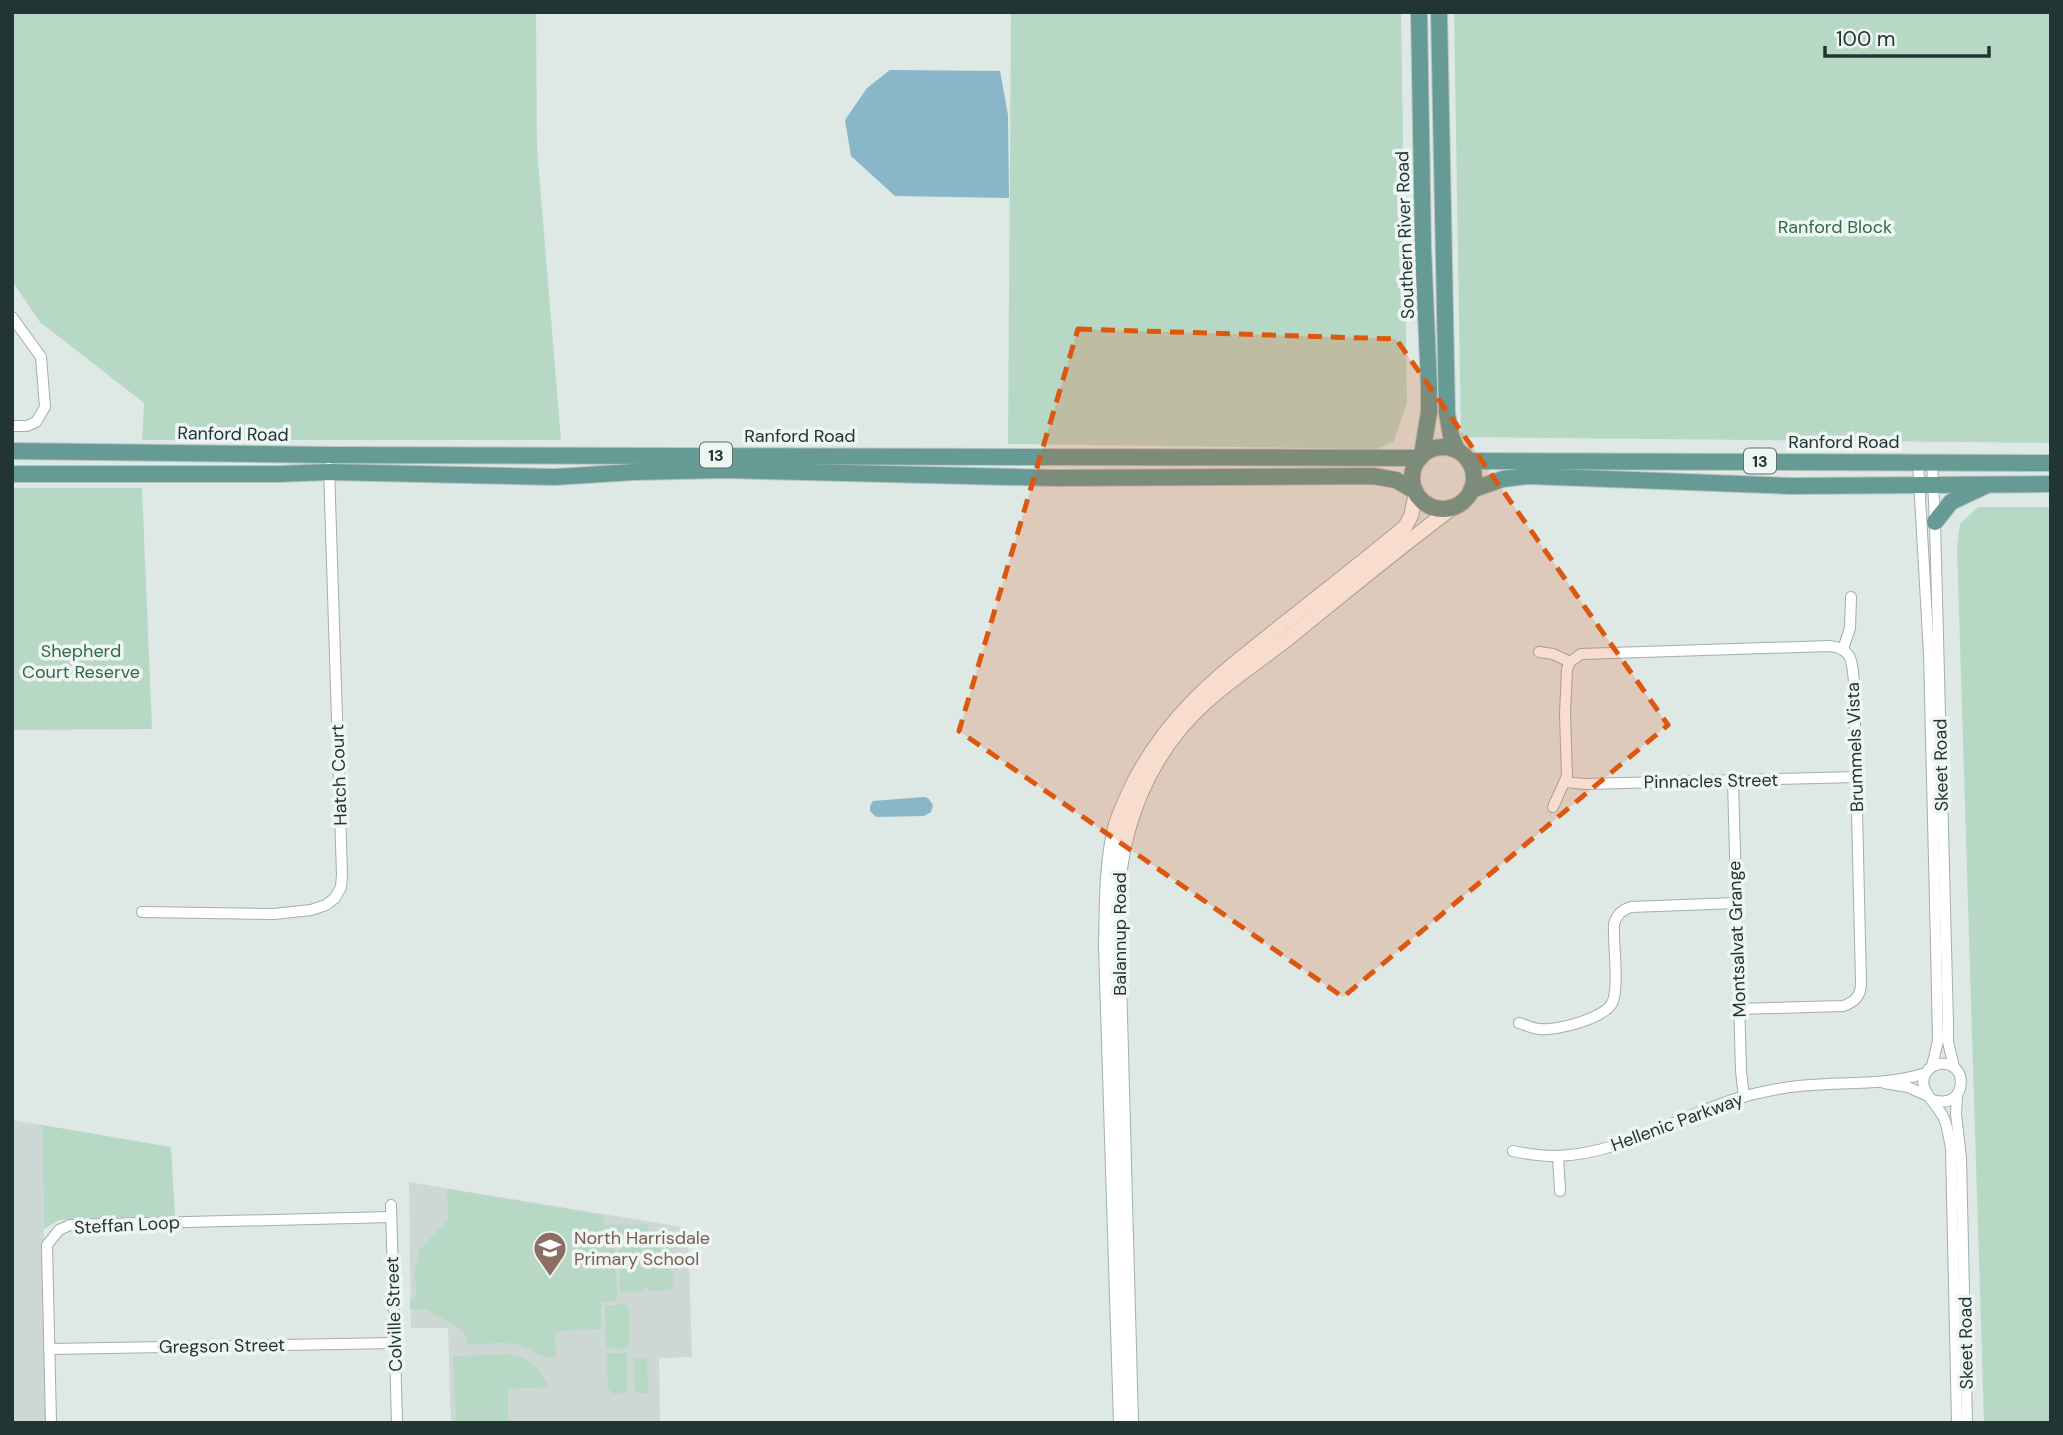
<svg xmlns="http://www.w3.org/2000/svg" width="2063" height="1435" viewBox="0 0 2063 1435" font-family="'DM Sans',sans-serif">
	<style>
		.built { fill: #cdd8d4 }
		.green { fill: #b8d8c6 }
		.water { fill: #8ab6ca }
		.lines { fill: none; stroke-linecap: round; stroke-linejoin: round }
		.street-casing { stroke: #a2afac; stroke-width: 12 }
		.secondary-casing { stroke: #9eb3af; stroke-width: 16 }
		.primary-casing { stroke: #bcc3c2; stroke-width: 18 }
		.street { stroke: #fff; stroke-width: 10 }
		.secondary { stroke: #fff; stroke-width: 14 }
		.primary { stroke: #669a95; stroke-width: 16 }
		.marked { fill: #de570e; fill-opacity: 0.2; stroke: #de570e; stroke-width: 5; stroke-dasharray: 14 9; stroke-linejoin: round }
		.labels { text-anchor: middle; stroke-width: 7; stroke-linejoin: round; paint-order: stroke }
		.shield { fill: #eef5f3; stroke: #5e6f6d; stroke-width: 2 }
		.shield-label { font-size: 16px; font-weight: bold; fill: #213634 }
		.park-label { font-size: 18px; fill: #2f6a4f; stroke: #eef5f3 }
		.street-label { font-size: 18px; fill: #213634; stroke: #eef5f3 }
		.education-label { font-size: 18px; fill: #785e54; stroke: #eef5f3; text-anchor: start }
	</style>
	<rect width="100%" height="100%" fill="#dee8e5"/>
	<g class="built">
		<path d="M12,1120L42,1125L47,1423H12Z"/>
		<path d="M409,1182L688,1228L692,1357L659,1358L660,1423H451L448,1328H411Z"/>
	</g>
	<g class="green">
		<path d="M12,12H536L537,148L561,440H142L144,403L40,322L12,281Z"/>
		<path d="M1011,12H1401L1407,403L1394,441L1377,449L1008,444Z"/>
		<path d="M1454,12H2051V443L1461,437Z"/>
		<path d="M12,488H142L152,729L12,730Z"/>
		<path d="M1978,507H2051V1423H1984L1957,546L1960,524Z"/>
		<path d="M42,1125L171,1147L175,1216L59,1220L44,1229Z"/>
		<path d="M447,1189L603,1215L604,1225L648,1224V1237L615,1238L617,1298L615,1301L601,1303V1329L555,1331L556,1358C541,1359 533,1349 519,1345C503,1341 483,1344 467,1345V1337L462,1330L427,1310L410,1309V1300H413L417,1294L414,1271L420,1249L448,1220Z"/>
		<path d="M672,1240L673,1290L648,1291V1287H644V1291L620,1292L619,1242L643,1241L644,1246L647,1245V1241Z"/>
		<path d="M625,1304L629,1307V1344L623,1349L606,1348L605,1306Z"/>
		<path d="M608,1353H627V1393L614,1394L608,1389L606,1356Z"/>
		<path d="M509,1354C528,1357 542,1368 548,1387L508,1389V1423H456L453,1356Z"/>
		<path d="M635,1358H647L648,1393H636L634,1392L633,1360Z"/>
	</g>
	<g class="water">
		<path d="M890,70L1000,71L1008,115L1009,198L895,196L851,156L845,120L867,88Z"/>
		<path d="M924,797L928,798L933,805L931,812L924,816L876,817L870,811V806L873,801Z"/>
	</g>
	<g class="lines">
		<defs>
			<g id="street">
				<path d="M12,317L41,357L45,407L36,422L27,426H12"/>
				<path d="M1918,462L1929,654L1936,943L1938,1041L1932,1066"/>
				<path d="M1932,462L1935,522L1948,1023V1042L1954,1067"/>
				<path d="M1843,649L1850,628L1851,597"/>
				<path d="M1539,652L1553,654L1570,662"/>
				<path d="M1733,781L1741,1071L1744,1097"/>
				<path d="M1565,782L1585,784L1856,777"/>
				<path d="M1553,807L1567,776L1565,714L1567,669L1570,662L1581,654L1830,646C1853,649 1852,662 1854,682L1861,983C1861,996 1855,1002 1843,1006L1739,1009"/>
				<path d="M142,912L274,914L311,910L326,905L335,898L341,887L342,875L329,468"/>
				<path d="M1519,1023C1526,1025 1533,1029 1540,1029C1557,1031 1607,1018 1613,1001C1619,982 1613,946 1614,924C1617,914 1622,910 1631,907L1736,903"/>
				<path d="M1884,1083L1908,1087L1928,1096"/>
				<path d="M1957,1095L1956,1114L1961,1158L1967,1423"/>
				<path d="M1933,1100C1968,1111 1970,1059 1939,1064C1934,1065 1929,1068 1926,1073C1915,1090 1940,1105 1945,1121C1948,1129 1949,1139 1951,1148L1957,1423"/>
				<path d="M1513,1151C1527,1154 1541,1156 1555,1156C1617,1155 1674,1119 1732,1100C1748,1095 1766,1091 1784,1088C1831,1080 1879,1088 1926,1073"/>
				<path d="M1558,1156L1560,1191"/>
				<path d="M391,1205L397,1423"/>
				<path d="M49,1349L395,1343"/>
				<path d="M51,1423L47,1245L59,1230L70,1225L391,1217"/>
			</g>
			<g id="secondary">
				<path d="M1121,1423L1106,946C1107,905 1106,864 1116,824C1121,809 1128,794 1135,780C1171,712 1217,677 1276,630C1319,596 1363,562 1405,527L1411,516L1416,493"/>
				<path d="M1131,1423L1117,905C1119,828 1149,752 1207,701C1235,676 1267,656 1296,632C1348,590 1401,546 1455,506"/>
			</g>
			<g id="primary">
				<path d="M1419,12L1423,247L1429,385V412L1422,455"/>
				<path d="M1439,12L1447,413L1451,436L1457,450"/>
				<circle cx="1443" cy="478" r="31"/>
				<path d="M12,451L330,455L1420,458"/>
				<path d="M1469,461L2051,463"/>
				<path d="M12,474H278L329,472L555,477L634,472L724,470L1054,478L1373,476L1396,480L1415,491"/>
				<path d="M1471,490L1503,479L1528,476L1791,486L2051,484"/>
				<path d="M1935,522L1951,502L1985,486"/>
			</g>
		</defs>
		<use href="#street" class="street-casing"/>
		<use href="#secondary" class="secondary-casing"/>
		<use href="#primary" class="primary-casing"/>
		<use href="#street" class="street"/>
		<use href="#secondary" class="secondary"/>
		<use href="#primary" class="primary"/>
	</g>
	<path class="marked" d="M1078,329L1396,339L1668,725L1343,997L959,731Z"/>
	<defs>
		<symbol id="school-pin" viewBox="-11 -11 22 30"><path d="M0 17L-7.5 6A9.5 9.5 0 1 1 7.5 6Z" fill="#8d6e63" stroke="#eef5f3"/><path d="M0-5L7-2L0 1L-7-2ZM-4 1L0 2.5L4 1V4Q0 6-4 4Z" fill="#fff"/></symbol>
	</defs>
	<g fill-rule="evenodd">
		<use href="#school-pin" x="531" y="1229" width="38" height="52"/>
	</g>
	<g class="labels">
		<g class="shield">
			<rect x="700" y="442.5" width="32" height="25" rx="5"/>
			<rect x="1744" y="448.5" width="32" height="25" rx="5"/>
		</g>
		<g class="shield-label">
			<text x="716" y="461">13</text>
			<text x="1760" y="467">13</text>
		</g>
		<g class="park-label">
			<text x="1835" y="233">Ranford Block</text>
			<text x="81" y="657">Shepherd<tspan x="81" dy="21">Court Reserve</tspan></text>
		</g>
		<g class="street-label">
			<text transform="translate(1405 235) rotate(-92)" y="6">Southern River Road</text>
			<text transform="translate(233 434) rotate(1)" y="6">Ranford Road</text>
			<text x="800" y="442">Ranford Road</text>
			<text x="1844" y="448">Ranford Road</text>
			<text transform="translate(1855 747) rotate(-92)" y="6">Brummels Vista</text>
			<text transform="translate(1941 765) rotate(-91)" y="6">Skeet Road</text>
			<text transform="translate(339 775) rotate(-92)" y="6">Hatch Court</text>
			<text transform="translate(1711 781) rotate(-1)" y="6">Pinnacles Street</text>
			<text transform="translate(1120 934) rotate(-90)" y="6">Balannup Road</text>
			<text transform="translate(1737 939) rotate(-92)" y="6">Montsalvat Grange</text>
			<text transform="translate(1677 1122) rotate(-20)" y="6">Hellenic Parkway</text>
			<text transform="translate(127 1225) rotate(-3)" y="6">Steffan Loop</text>
			<text transform="translate(394 1314) rotate(-92)" y="6">Colville Street</text>
			<text transform="translate(1966 1343) rotate(-91)" y="6">Skeet Road</text>
			<text transform="translate(222 1346) rotate(-1)" y="6">Gregson Street</text>
		</g>
		<g class="education-label">
			<text x="574" y="1244">North Harrisdale<tspan x="574" dy="21">Primary School</tspan></text>
		</g>
	</g>
	<rect width="2063" height="1435" fill="none" stroke="#213634" stroke-width="28"/>
	<path d="M1825 46v10h164v-10" fill="none" stroke="#213634" stroke-width="3.5"/>
	<text x="1836" y="46" font-size="21" fill="#213634" stroke="#eef5f3" stroke-width="5" paint-order="stroke">100 m</text>
</svg>
